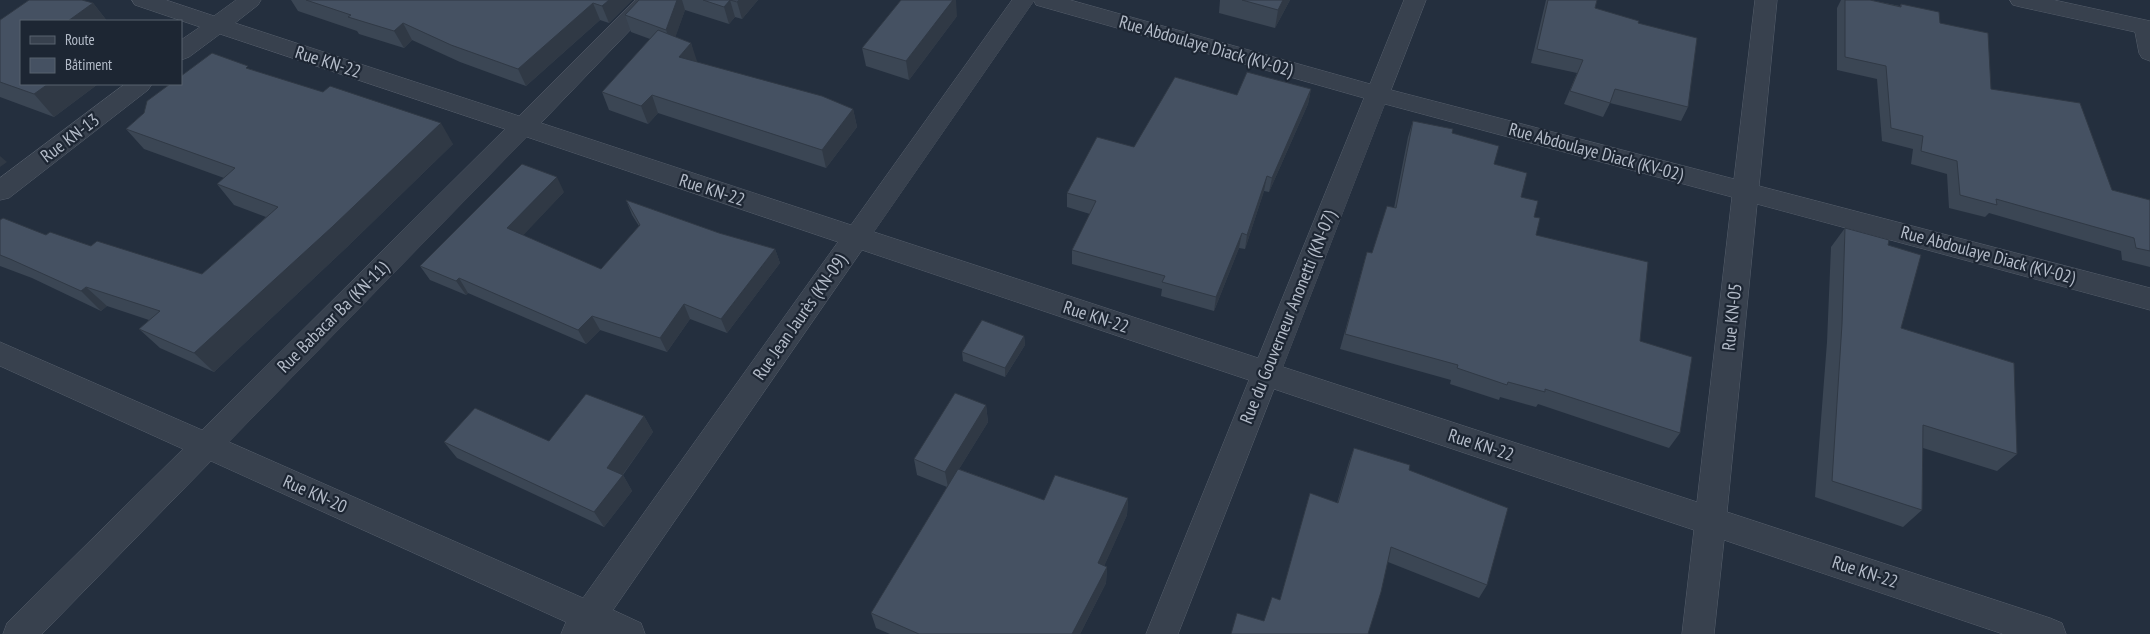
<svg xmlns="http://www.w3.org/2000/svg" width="2150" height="634" viewBox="0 0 2150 634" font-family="'PT Sans Narrow',sans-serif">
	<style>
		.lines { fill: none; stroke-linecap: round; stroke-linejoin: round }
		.minor-casing { stroke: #565f6c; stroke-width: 1 }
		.minor { fill: #38414e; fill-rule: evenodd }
		.wall { fill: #3b4654 }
		.shaded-wall { fill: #303945 }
		.building { fill: #455162; stroke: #303945 }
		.labels { text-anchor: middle; stroke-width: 4.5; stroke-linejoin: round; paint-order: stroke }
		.street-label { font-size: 18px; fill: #b4bcc9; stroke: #1d2633 }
	</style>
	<rect width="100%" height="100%" fill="#242f3e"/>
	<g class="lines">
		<defs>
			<g id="minor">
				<path d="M132,0H166L214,16L236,0H261L258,5L235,23L519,116L635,0H659L541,123L851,225L1012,0H1070L1370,84L1404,0H1426L1391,90L1734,179L1755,0H1777L1759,186L2150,288V310L1757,204L1727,512L2050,618L2062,623L2066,634H2003L1724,540L1714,634H1682L1694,530L1274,389L1178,634H1146L1249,380L862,250L613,610L641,623L645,634H561L566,622L211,461L42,634H3L7,623L183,449L0,366V342L202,430L505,129L220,34L189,57L181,60V40L200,27L135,5ZM1034,1L1036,5L1364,98L1258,358L874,232ZM1385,104L1732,197L1697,502L1283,367ZM527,137L838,242L583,598L229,442Z"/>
				<path d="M2010,0H2054L2150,21V61L2142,58L2139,53L2135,32L2021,7L2013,5Z"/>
				<path d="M125,84H152L148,90L9,198L0,200V178Z"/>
			</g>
		</defs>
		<use href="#minor" class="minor-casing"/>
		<use href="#minor" class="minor"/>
	</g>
	<g class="wall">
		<path d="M291,0H632L609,23L600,20L526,86L460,62L412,40L404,48L359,34L357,31L298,11Z"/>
		<path d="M639,0H758L742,19L735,17L729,24L685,10L675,37L691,43L696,62L853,109L857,127L826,168L658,113L648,124L609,110L602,92L650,39L631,32L625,15Z"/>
		<path d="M1220,0H1290L1275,28L1219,13Z"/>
		<path d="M1546,0H1597L1595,8L1638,23L1688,107L1681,121L1610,103L1603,117L1564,104L1577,73L1531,63Z"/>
		<path d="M1841,0H1870L1900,6L1901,4L1940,23L1991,89L2112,190L2150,200V267L2122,260L2121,251L1989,213L1985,217L1949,208L1947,174L1911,164L1913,149L1882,141L1877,79L1837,70V8Z"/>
		<path d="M93,3L107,21H21V84H98L54,117L0,97V20Z"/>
		<path d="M957,16L909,80L866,66L862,48Z"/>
		<path d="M250,69L453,144L347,247L214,372L160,348L139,329L149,320L107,306L101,311L32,278L0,266V220L46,235L202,274L266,217L234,205L217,184L224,178L144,149L126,129L144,113Z"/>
		<path d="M1311,89L1308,104L1269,192L1264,191L1245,249L1239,248L1214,311L1161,296L1162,289L1072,264V250L1090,214L1067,207V193L1237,95Z"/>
		<path d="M1413,121L1452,133L1494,164L1521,197L1534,217L1536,235L1640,341L1680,433L1669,448L1538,404L1536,407L1500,397L1499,400L1450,384L1451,380L1340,349L1367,252L1372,253L1394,208L1408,137Z"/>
		<path d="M564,192L523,235L601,269L639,226L632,215L626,200L719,233L775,249L780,263L727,333L690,319L667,352L600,330L586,344L468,293L466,295L430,280L420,266Z"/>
		<path d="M1845,228L1901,328L2017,454L1997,471L1923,448L1922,510L1903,527L1815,497L1827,342L1831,247Z"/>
		<path d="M1024,336L1025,345L1005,377L963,361L962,352Z"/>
		<path d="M986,405L988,422L959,469L1044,500L1128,498L1127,515L1104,566L1107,567L1106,583L1080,634H890L876,628L871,613L947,487L917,475L914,459Z"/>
		<path d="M644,416L653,432L623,475L632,491L604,527L457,458L444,442L549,441Z"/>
		<path d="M1354,448L1409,470L1487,585L1479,598L1388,562L1264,621L1280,600L1310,493L1337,503L1349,462Z"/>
	</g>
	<g class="shaded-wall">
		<path d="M609,0H632L609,23L602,6Z"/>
		<path d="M677,0H682L685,10L672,47L666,30Z"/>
		<path d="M730,0L735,17L729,24L724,7Z"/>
		<path d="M739,0H758L742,19L737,2Z"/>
		<path d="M953,0H956L957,16L909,80L906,61Z"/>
		<path d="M1283,0H1290L1275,28L1278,10Z"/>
		<path d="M93,3L107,21H68Z"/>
		<path d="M593,3L600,20L526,86L518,69Z"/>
		<path d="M403,23L412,40L404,48L394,31Z"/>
		<path d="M691,43L697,61L685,75L679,57Z"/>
		<path d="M48,84H98L54,117L34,94Z"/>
		<path d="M1311,89L1308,104L1269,192L1272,178Z"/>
		<path d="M652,95L658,113L648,124L641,106Z"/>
		<path d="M853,109L857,127L826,168L822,150Z"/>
		<path d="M441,123L453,144L347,247L214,372L194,353Z"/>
		<path d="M0,156L7,162L0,167Z"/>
		<path d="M1267,176L1264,191L1245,249L1247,235Z"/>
		<path d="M557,177L564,192L516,243L507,228Z"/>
		<path d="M1242,233L1239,248L1214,311L1216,297Z"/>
		<path d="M775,249L780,263L727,333L721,319Z"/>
		<path d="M459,278L468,293L466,295L456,281Z"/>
		<path d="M86,287L107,306L101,311L81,291Z"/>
		<path d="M684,304L690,319L667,352L660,338Z"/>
		<path d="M592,316L600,330L586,344L578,330Z"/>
		<path d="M1024,336L1025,345L1005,377V368Z"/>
		<path d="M986,405L988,422L948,487L945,472Z"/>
		<path d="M644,416L653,432L618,481L623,475L632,491L604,527L594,512L607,468Z"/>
		<path d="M1128,498L1127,515L1098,580V563Z"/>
		<path d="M1107,567L1106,583L1080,634H1072Z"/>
	</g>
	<g class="building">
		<path d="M29,0H82L93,3L68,21H21V84H48L34,94L0,82V20Z"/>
		<path d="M306,0H609L602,6L593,3L518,69L451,45L403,23L394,31L348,17L351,15Z"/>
		<path d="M639,0H677L666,30L625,15Z"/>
		<path d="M703,0H739L737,2L730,0L724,7Z"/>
		<path d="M901,0H953L906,61L862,48Z"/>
		<path d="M1242,0H1283L1278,10Z"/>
		<path d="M1548,0H1597L1595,8L1639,21L1638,23L1697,38L1688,107L1615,89L1610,103L1570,91L1583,60L1537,49Z"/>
		<path d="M1845,0H1870L1901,7V4L1939,12L1940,23L1988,33L1991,89L2080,103L2112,190L2150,200V251L2136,248L2134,238L1996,199L1997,205L1960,195L1957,161L1921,151L1923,136L1891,128L1886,66L1845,57Z"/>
		<path d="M658,30L691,43L679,57L822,96L853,109L822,150L652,95L641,106L602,92Z"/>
		<path d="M212,53L248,66L246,68L323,92L330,86L441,123L332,227L194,353L139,329L160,311L86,287L81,291L10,259L0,255V220L3,218L46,235L50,232L91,246L97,241L202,274L278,207L217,184L235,168L126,129L144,113L147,101L170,84H181V76Z"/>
		<path d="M1247,72L1311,89L1272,178L1267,176L1247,235L1242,233L1216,297L1162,282L1165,276L1072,250L1096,201L1067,193L1097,137L1134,147L1175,77L1237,95Z"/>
		<path d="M1413,121L1453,129L1452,133L1499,146L1494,164L1527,173L1521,197L1538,201L1534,217L1540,218L1536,235L1648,262L1640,341L1692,357L1680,433L1545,389V392L1508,382L1507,385L1457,368L1458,365L1345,334L1367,252L1372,253L1387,206L1396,208Z"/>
		<path d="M522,164L557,177L507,228L601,269L640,225L626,200L719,233L775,249L721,319L684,304L660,338L592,316L578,330L459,278L456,281L420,266Z"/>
		<path d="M1845,228L1889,240L1888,245L1921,255L1901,328L2014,363L2017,454L1923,425L1922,510L1832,481L1842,324Z"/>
		<path d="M982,320L1024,336L1005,368L962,352Z"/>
		<path d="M955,393L986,405L945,472L914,459Z"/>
		<path d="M586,394L644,416L607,468L623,475L594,512L444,442L475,408L549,441Z"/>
		<path d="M1354,448L1410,465L1409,470L1508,508L1487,585L1391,547L1381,592L1368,634H1231L1237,613L1264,621L1272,597L1280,600L1310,493L1338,503Z"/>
		<path d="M958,469L1044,500L1055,475L1128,498L1098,563L1107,567L1072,634H919L871,613Z"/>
	</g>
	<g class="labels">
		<g class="street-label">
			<text transform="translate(1206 46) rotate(16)" y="6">Rue Abdoulaye Diack (KV-02)</text>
			<text transform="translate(328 62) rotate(18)" y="6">Rue KN-22</text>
			<text transform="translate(70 138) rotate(-37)" y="6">Rue KN-13</text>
			<text transform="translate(1596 152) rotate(15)" y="6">Rue Abdoulaye Diack (KV-02)</text>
			<text transform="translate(712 190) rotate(18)" y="6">Rue KN-22</text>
			<text transform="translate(1988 255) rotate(15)" y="6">Rue Abdoulaye Diack (KV-02)</text>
			<text transform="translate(333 317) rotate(-45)" y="6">Rue Babacar Ba (KN-11)</text>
			<text transform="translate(800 317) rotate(-55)" y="6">Rue Jean Jaurès (KN-09)</text>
			<text transform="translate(1096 317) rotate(18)" y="6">Rue KN-22</text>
			<text transform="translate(1288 317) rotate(-68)" y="6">Rue du Gouverneur Anonetti (KN-07)</text>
			<text transform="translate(1732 317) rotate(-84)" y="6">Rue KN-05</text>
			<text transform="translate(1481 445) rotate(18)" y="6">Rue KN-22</text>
			<text transform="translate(315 494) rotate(24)" y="6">Rue KN-20</text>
			<text transform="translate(1865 572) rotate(18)" y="6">Rue KN-22</text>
		</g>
	</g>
	<rect x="20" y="20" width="162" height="65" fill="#1d2633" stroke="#59626f"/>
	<rect x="30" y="36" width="25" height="8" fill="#38414e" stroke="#59626f"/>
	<text x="65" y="45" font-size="15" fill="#b4bcc9">Route</text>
	<rect x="30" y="58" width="25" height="15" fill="#455162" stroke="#59626f"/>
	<text x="65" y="70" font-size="15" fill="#b4bcc9">Bâtiment</text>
</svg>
